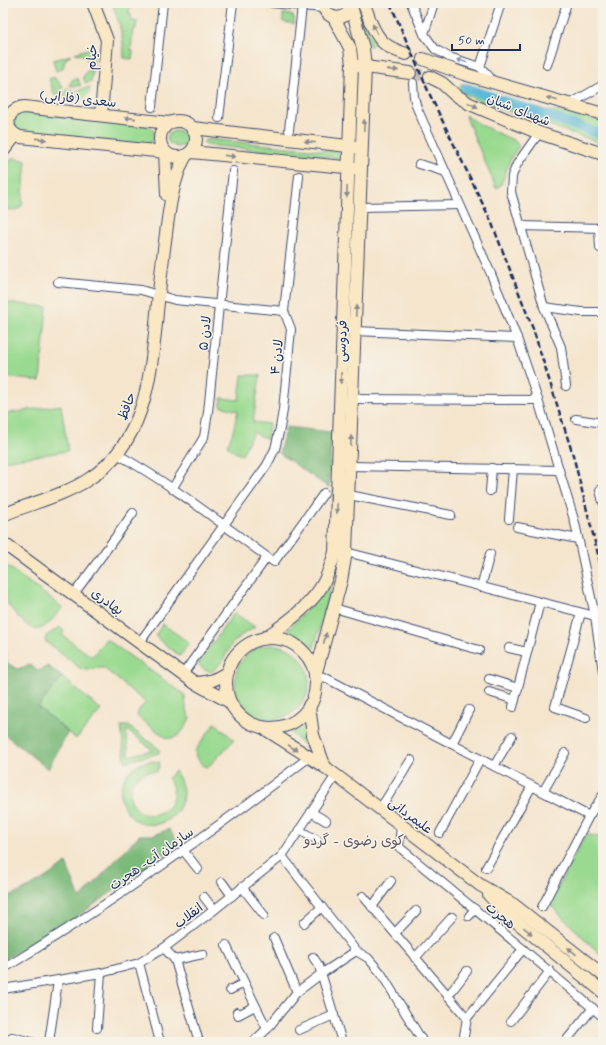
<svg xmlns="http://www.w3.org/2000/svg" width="606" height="1045" viewBox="0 0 606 1045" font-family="Mynerve,'Playpen Sans Arabic',sans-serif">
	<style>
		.green { fill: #9ada90; stroke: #5a8477; fill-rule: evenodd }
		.forest { fill: #7bba7a; stroke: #4b746c }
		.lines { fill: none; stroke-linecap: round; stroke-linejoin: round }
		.canal { stroke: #5cb7d9; stroke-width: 10 }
		.secondary-tunnel { stroke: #c9c1b7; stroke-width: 12; stroke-dasharray: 12 6; stroke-linecap: butt }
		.street-casing { stroke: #3c4a6f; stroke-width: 10 }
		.secondary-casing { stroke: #3c4a6f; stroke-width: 14 }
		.street { stroke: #fff; stroke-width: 8 }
		.secondary { stroke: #fae7c3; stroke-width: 12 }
		.rail { stroke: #1b2f5e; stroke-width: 2.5; stroke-dasharray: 6 3; stroke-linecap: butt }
		.oneway { fill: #8a8b90 }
		.oneway2 { fill: #8d97ae }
		.labels { text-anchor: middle; stroke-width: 3; stroke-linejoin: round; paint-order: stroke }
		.street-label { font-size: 13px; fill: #1b2f5e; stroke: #f7f3e8 }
		.neighbourhood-label { font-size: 14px; fill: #615563; stroke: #f7f3e8 }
	</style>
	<rect width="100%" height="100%" fill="#f7f3e8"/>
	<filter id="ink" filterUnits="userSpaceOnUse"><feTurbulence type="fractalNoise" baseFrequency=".025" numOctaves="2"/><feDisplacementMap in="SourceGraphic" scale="8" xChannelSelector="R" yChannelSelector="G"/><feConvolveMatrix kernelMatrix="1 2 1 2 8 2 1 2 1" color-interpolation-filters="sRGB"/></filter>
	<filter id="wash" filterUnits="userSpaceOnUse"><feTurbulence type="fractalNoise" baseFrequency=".012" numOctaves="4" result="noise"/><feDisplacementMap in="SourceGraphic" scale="16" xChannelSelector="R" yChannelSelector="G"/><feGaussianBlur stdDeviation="0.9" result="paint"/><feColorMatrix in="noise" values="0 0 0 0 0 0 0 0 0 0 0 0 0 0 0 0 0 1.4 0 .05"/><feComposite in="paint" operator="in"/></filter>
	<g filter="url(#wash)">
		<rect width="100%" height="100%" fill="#f5e5cd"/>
		<g class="green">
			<path d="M112,3H130L129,14H131V21H137L136,29H133L131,50L133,51L132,59L124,58C124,39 119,21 112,3Z"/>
			<path d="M358,6C364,19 367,31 374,43L370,47L362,30L357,8Z"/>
			<path d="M283,14L292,15L294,18V24L283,22Z"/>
			<path d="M91,48L94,61L93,65L89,66C88,57 83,54 75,53Z"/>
			<path d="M71,55L65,60L63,68L56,71L53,60Z"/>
			<path d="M93,68L91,81L86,84L83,77L89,69Z"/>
			<path d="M54,77L63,87L58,96H55L49,79Z"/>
			<path d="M73,79H78L81,86H69Z"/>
			<path d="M462,83L470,87L549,111L572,112L603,122V144L487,104L466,95L458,90Z"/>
			<path d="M90,87L89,93L83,99L63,97L67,89L77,91Z"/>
			<path d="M20,112L149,126L154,131C155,137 153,142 147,145L21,132L16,129L13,119Z"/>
			<path d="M465,115L483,126L515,141L519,146L511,158L501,185L496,188Z"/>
			<path d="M174,131H179L186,135L188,139L185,145L177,147L169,143L167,138L170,133Z"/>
			<path d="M207,139L339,152L342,154L340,158H338L206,145L204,143V141Z"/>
			<path d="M13,157L17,159L26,160L22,206L16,210L3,209V170Z"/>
			<path d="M354,174L356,178L341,559L329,593L314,648L302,638L286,632L324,591L328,583L352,177Z"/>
			<path d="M3,302L47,307L40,381L3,377Z"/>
			<path d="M242,375H260L253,422L269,424L267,439L253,432L242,455L235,452L227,446L232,435L238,411L221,406V398L239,400Z"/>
			<path d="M61,405L68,451L3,461V414Z"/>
			<path d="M3,563L63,608C56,614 49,626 40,629C28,633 7,605 3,595C1,588 3,571 3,563Z"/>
			<path d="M234,613L255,627L242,635L231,645L222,662L212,672L203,669L198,664Z"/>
			<path d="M163,624L189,643L180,656L158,639L156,634Z"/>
			<path d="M60,627L64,631L62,635L92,657L106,639L185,695L186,708L190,718C185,727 180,740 167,738L139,718L137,716L139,709L146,703L104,668C96,667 89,672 81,669L45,641L46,636Z"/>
			<circle cx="272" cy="682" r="37"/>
			<path d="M62,677L101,710L76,739L38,707Z"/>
			<path d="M215,723L234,740L211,764L207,767L203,766L196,757L195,751Z"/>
			<path d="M303,723L313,750L300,742L288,730Z"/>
			<path d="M121,726H128L159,749V753L125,762ZM126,730H127L153,750L129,756Z"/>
			<path d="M151,761L160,762L157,772C148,770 139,773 133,782C130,787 129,793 131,800C142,830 189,809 168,778L175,771C203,811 149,845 126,810C120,802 119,793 122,784C126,770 138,763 151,761Z"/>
			<path d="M586,834L603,838V957L549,904Z"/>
		</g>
		<g class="forest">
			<path d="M286,427L331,432L329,488L279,453Z"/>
			<path d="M3,625L7,663L17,669L30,665L38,671L48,666L62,677L38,707L68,732L48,769L3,733Z"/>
			<path d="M169,829L179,844L71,921L3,960V898C27,891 46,878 66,863L80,899L139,835H154Z"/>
		</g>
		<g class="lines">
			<path class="canal" d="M466,88L603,135"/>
		</g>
	</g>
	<g filter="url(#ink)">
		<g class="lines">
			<path class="secondary-tunnel" d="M410,73L430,77"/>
			<defs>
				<g id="street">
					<path d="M272,3L323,8"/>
					<path d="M411,3L424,34L435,49L449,57L480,67L487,74L493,82"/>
					<path d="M424,34L434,3"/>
					<path d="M547,65L567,3"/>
					<path d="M480,67L501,3"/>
					<path d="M413,83L414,97L417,108L491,274L517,338L538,400L575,523L595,616L603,672"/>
					<path d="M570,104L603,85"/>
					<path d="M152,107L163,3"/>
					<path d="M219,118L233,3"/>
					<path d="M289,130L302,6"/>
					<path d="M539,133L517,164L512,176L511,192L544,307L561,347L566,386"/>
					<path d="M419,164L446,172"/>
					<path d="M360,207L460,205"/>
					<path d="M521,226L603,228"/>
					<path d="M599,228L600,248"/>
					<path d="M58,282L141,290L175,300L284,311"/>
					<path d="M544,307L581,312H603"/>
					<path d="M355,331L517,338"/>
					<path d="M352,399L538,400"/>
					<path d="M576,419L603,423"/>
					<path d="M117,454C173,485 223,525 274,562L324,493"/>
					<path d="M350,466L559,470"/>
					<path d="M172,489L204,437L208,412L233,171"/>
					<path d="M603,490H600L603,502"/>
					<path d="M490,491L492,468"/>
					<path d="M349,495L451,515"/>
					<path d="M509,519L513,469"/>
					<path d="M517,527L578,539"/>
					<path d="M346,552L595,616"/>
					<path d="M481,587L490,554"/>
					<path d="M74,594L133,513"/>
					<path d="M334,608L479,650"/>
					<path d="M581,613L555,707L586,718"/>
					<path d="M140,642L267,465L275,449L280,428L283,410L291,329L284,311L299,176"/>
					<path d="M509,648L527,652"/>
					<path d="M183,674L267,557"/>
					<path d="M315,676L324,677L589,816"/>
					<path d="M489,679L518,688"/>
					<path d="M489,692L515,700"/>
					<path d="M513,707L540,602"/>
					<path d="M452,744L469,710"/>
					<path d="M494,766L512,736"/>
					<path d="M543,792L565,753"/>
					<path d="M380,809L411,760"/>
					<path d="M311,812L326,821"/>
					<path d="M401,825L399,847L523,949L603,1017"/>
					<path d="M299,830L317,840"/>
					<path d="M440,833L480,759"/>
					<path d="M183,850L198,869"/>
					<path d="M282,856L356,951L368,958L381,973L423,1042"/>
					<path d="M486,868L532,786"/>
					<path d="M222,882L232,896"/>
					<path d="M242,887L264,915"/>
					<path d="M363,896L467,1018"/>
					<path d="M204,897L214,910"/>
					<path d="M372,907L391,881"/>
					<path d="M542,907L589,816L603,795"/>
					<path d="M469,916L475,909"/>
					<path d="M304,923L322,907"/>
					<path d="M395,933L416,911"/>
					<path d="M274,938L297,992"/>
					<path d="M226,945L267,1029"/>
					<path d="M164,948L175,960L199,1042"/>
					<path d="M313,957L319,966L342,1042"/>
					<path d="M415,958L452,917"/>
					<path d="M175,960L203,954"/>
					<path d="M139,963L160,1042"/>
					<path d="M3,969C109,905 210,834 308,758"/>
					<path d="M3,989L101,973L139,963L164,948L214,910L282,856L336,775"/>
					<path d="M230,990L244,983"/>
					<path d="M448,996L467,971"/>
					<path d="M237,1012L238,1015L255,1006"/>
					<path d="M511,1021L550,971"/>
					<path d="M97,1028L101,973"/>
					<path d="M299,1030L334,1015"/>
					<path d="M11,1042L12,1037L32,1042"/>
					<path d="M49,1042L58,981"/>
					<path d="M253,1042L267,1029L297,992L321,974L356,951"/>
					<path d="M463,1042L467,1018L523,949"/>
					<path d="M565,1042L593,1008"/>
				</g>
				<g id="secondary">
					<path d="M93,3L107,40L101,115"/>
					<path d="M323,3C325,23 351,22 351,3"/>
					<path d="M363,3C366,8 368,15 370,21C379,42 385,47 406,54"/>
					<path d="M423,59L464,74L603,114"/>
					<path d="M358,66L410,73"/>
					<path d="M430,77L442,83L454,94L470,104L539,133L603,154"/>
					<circle cx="178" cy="139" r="18"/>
					<path d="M193,128L356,147"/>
					<path d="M3,151L16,135"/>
					<path d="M191,152L355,168"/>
					<path d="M167,195L165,152L20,137C3,131 5,109 24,107L169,123"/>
					<path d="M3,515C31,503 63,496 89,479C143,444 150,382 156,324C158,299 161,274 164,249C168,219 171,182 186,155"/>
					<path d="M3,543L195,683L230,702"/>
					<circle cx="271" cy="683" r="45"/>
					<path d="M263,639C283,626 313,604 324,582C329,572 332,562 335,552L352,65L350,48L334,18"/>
					<path d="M315,676L341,581L346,552L365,67L363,48L351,6"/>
					<path d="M195,683C210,682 215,680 228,672"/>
					<path d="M311,703L309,706L313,735L325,767"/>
					<path d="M262,727L325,767L480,885L514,905L603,975"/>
					<path d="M489,895L507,914L603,992"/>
				</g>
			</defs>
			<use href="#street" class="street-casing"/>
			<use href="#secondary" class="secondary-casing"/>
			<use href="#street" class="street"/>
			<use href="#secondary" class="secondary"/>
			<path class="rail" d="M390,3L429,93L491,221L533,329L573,455L603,574"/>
		</g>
		<defs><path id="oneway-solid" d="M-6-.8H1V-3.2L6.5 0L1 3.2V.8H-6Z"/></defs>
		<g class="oneway">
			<use href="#oneway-solid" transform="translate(375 29) rotate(-117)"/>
			<use href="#oneway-solid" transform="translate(393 70) rotate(5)"/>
			<use href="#oneway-solid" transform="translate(552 99) rotate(-164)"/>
			<use href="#oneway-solid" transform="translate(473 105) rotate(26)"/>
			<use href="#oneway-solid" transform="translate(130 118) rotate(-174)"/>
			<use href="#oneway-solid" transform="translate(364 125) rotate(-88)"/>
			<use href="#oneway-solid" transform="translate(41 139) rotate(6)"/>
			<use href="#oneway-solid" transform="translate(310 142) rotate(-173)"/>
			<use href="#oneway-solid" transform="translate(230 156) rotate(6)"/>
			<use href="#oneway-solid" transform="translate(347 192) rotate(92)"/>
			<use href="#oneway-solid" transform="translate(356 311) rotate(-88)"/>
			<use href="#oneway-solid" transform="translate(341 378) rotate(92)"/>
			<use href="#oneway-solid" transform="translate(351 441) rotate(-88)"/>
			<use href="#oneway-solid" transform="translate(337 508) rotate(92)"/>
			<use href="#oneway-solid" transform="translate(325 638) rotate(-75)"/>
			<use href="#oneway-solid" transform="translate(293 748) rotate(33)"/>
			<use href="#oneway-solid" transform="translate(528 931) rotate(39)"/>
			<use href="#oneway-solid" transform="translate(572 951) rotate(-141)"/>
		</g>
		<use class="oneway2" href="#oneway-solid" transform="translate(462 61) rotate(-162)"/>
	</g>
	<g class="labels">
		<g class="street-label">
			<text transform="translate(91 57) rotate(-87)" y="5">خیام</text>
			<text transform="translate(78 98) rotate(6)" y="5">سعدی (فارابی)</text>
			<text transform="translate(519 109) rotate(22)" y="5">شهدای شبان</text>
			<text transform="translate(204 333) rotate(-84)" y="5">لادن ۵</text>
			<text transform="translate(341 341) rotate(-88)" y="5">فردوسی</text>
			<text transform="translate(276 357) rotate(-84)" y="5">لادن ۴</text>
			<text transform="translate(126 406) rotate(-69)" y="5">حافظ</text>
			<text transform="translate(108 601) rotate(36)" y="5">بهادری</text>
			<text transform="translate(411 815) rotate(37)" y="5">علیمردانی</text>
			<text transform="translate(151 858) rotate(-35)" y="5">سازمان آب- هجرت</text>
			<text transform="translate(188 915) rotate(-37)" y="5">انقلاب</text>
			<text transform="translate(501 915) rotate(39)" y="5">هجرت</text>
		</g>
		<g class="neighbourhood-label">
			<text x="354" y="845">کوی رضوی - گردو</text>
		</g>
	</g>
	<rect width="606" height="1045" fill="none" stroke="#f7f3e8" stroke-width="16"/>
	<path d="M452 44v6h68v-6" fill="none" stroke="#1b2f5e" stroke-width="2"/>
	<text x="458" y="44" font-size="12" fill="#1b2f5e" stroke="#f7f3e8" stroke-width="3" paint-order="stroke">50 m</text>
</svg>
